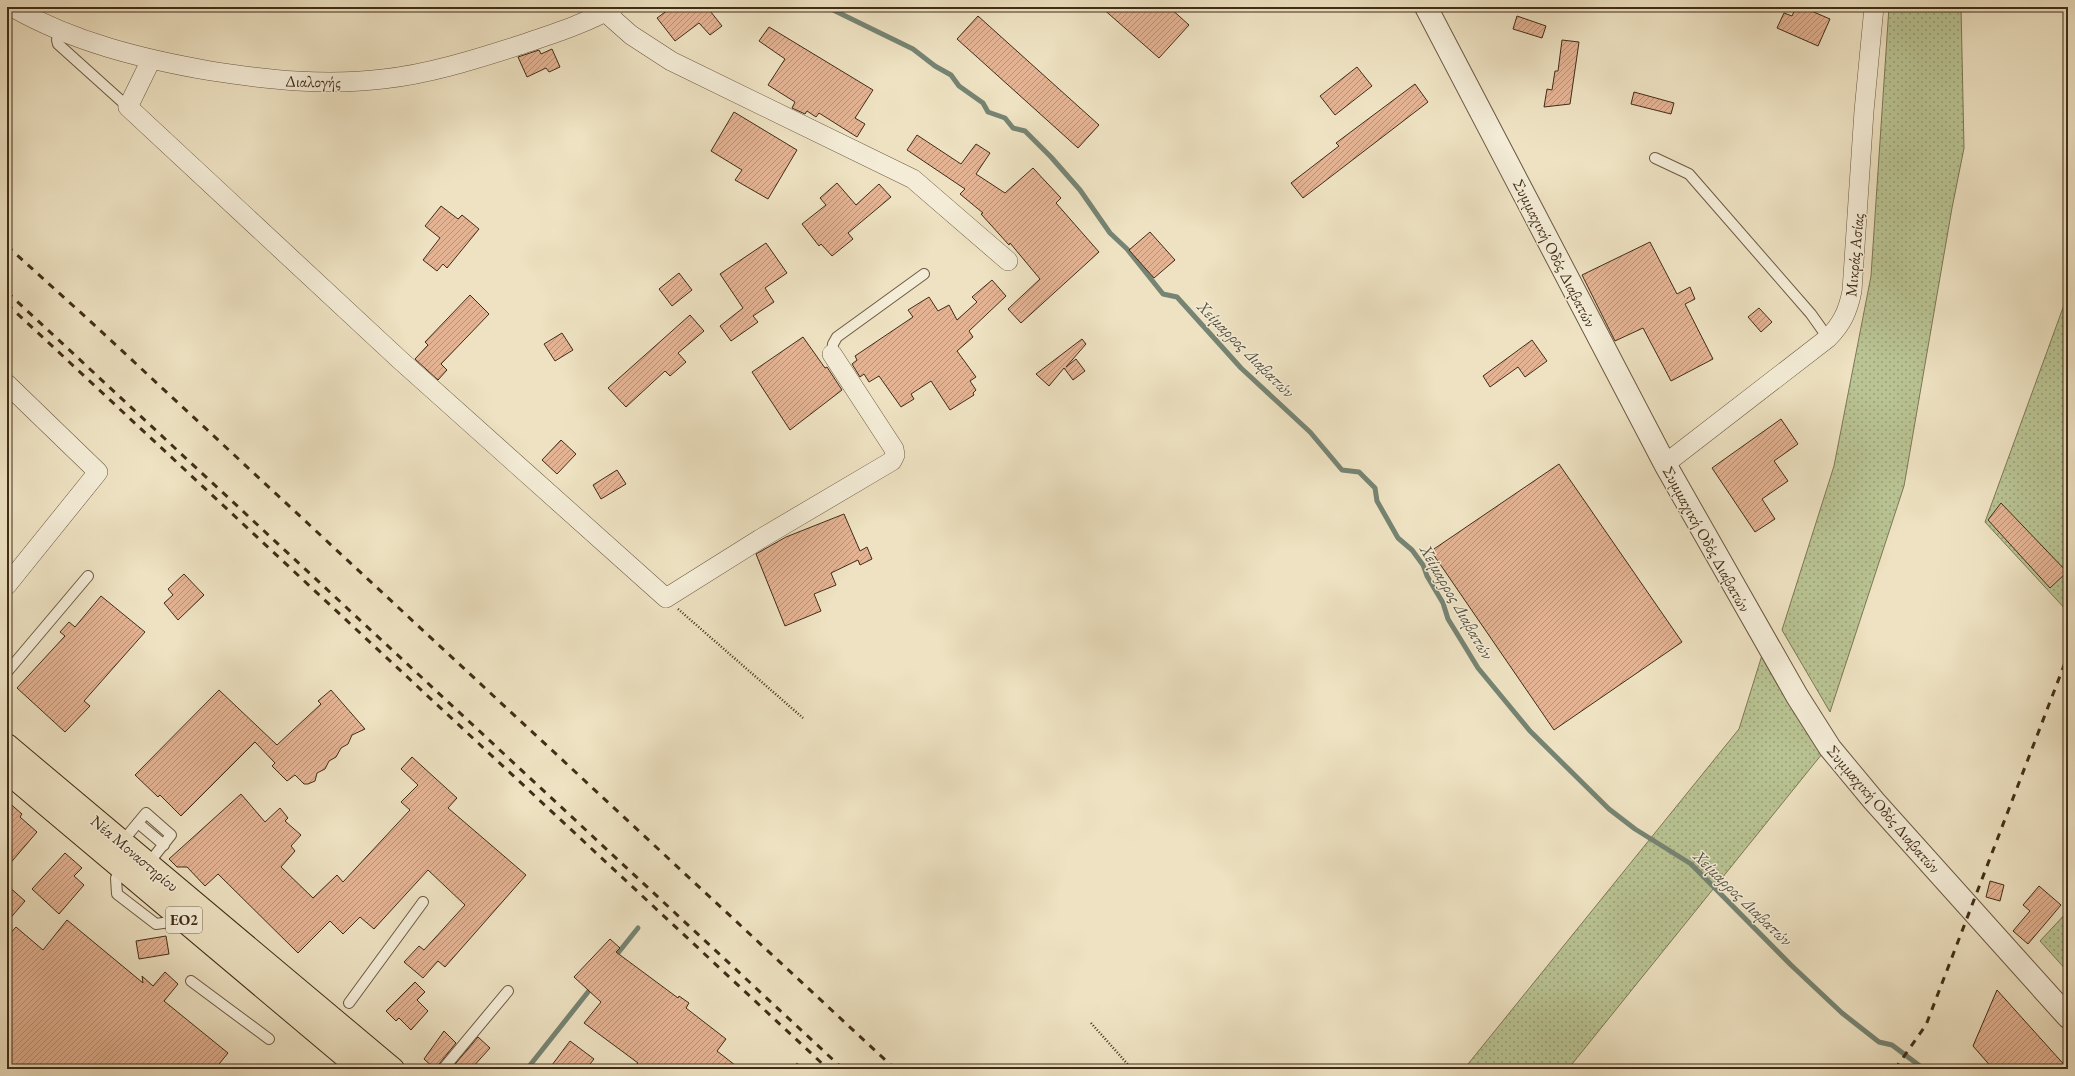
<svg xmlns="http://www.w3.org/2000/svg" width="2075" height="1076" viewBox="0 0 2075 1076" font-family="'EB Garamond',serif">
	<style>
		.grass { fill: url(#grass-dots); stroke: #7d7855 }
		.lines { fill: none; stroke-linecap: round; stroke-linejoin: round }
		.stream { stroke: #768473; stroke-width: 5 }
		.building { fill: url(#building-hatch); stroke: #412d17 }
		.service-casing { stroke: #6c5a42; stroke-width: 12 }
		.minor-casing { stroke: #6c5a42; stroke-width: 20 }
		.tertiary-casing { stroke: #6c5a42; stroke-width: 24 }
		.primary-casing { stroke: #412d17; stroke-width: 24 }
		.path { stroke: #412d17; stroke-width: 2.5; stroke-dasharray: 1 2; stroke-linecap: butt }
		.service { stroke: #f4ecd7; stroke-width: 10 }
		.minor { stroke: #f4ecd7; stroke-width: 19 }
		.tertiary { stroke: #f4ecd7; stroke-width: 22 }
		.primary { stroke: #eee2c2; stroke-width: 22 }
		.rail { stroke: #412d17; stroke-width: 3; stroke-dasharray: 7 7; stroke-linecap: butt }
		.labels { text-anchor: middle; stroke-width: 3; stroke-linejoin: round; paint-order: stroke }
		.shield { fill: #f4ecd7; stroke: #776651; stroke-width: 1 }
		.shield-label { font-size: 15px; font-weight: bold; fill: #412d17 }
		.street-label { font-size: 16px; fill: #412d17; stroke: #f4ecd7 }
		.water-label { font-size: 17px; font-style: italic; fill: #57513e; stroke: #f4ecd7 }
	</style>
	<defs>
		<pattern id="grass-dots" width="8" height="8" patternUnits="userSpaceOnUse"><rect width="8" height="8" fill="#b9c393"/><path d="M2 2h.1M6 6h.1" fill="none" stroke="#989f77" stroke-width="1.8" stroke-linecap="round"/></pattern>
		<pattern id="building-hatch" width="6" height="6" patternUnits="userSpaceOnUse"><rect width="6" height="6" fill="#e3b394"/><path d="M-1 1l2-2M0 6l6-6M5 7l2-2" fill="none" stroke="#ba9278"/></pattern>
	</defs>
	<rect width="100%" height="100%" fill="#eee2c2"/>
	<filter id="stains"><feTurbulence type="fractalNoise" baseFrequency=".005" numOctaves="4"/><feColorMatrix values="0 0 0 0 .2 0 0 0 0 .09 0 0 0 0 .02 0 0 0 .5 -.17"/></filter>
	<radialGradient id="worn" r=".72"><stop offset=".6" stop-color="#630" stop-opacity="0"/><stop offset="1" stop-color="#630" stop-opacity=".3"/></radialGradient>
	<g class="grass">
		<path d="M1889,7H1961L1964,148L1952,208L1904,486L1830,712L1782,630L1834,466L1871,276Z"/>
		<path d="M2068,294V612L1985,522Z"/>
		<path d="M1763,652L1826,749L1568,1069H1464L1739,729Z"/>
		<path d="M2068,911V972L2040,941Z"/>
	</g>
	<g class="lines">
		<g class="stream">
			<path d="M827,7L913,49L935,66L951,75L959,86L983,103L988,112L1005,118L1013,128L1025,131L1051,157L1080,190L1110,233L1127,249L1163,294L1177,297L1241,368L1310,432L1342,470L1359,472L1375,488L1377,501L1398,538L1412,550L1423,565L1427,576L1443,603L1448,619L1464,645L1478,668L1530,731L1609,809L1635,829L1691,864L1791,965L1842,1013L1879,1042L1892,1045L1924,1069"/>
			<path d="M614,958L638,928"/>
			<path d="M527,1069L592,987"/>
		</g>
	</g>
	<g class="building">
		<path d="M672,7H707L722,26L710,35L699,23L675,41L657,18Z"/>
		<path d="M1101,7H1169L1189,25L1159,58Z"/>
		<path d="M1796,7H1802L1830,19L1818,46L1777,28L1784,13L1792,16Z"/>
		<path d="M978,16L1099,125L1078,148L957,39Z"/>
		<path d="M1517,16L1546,26L1542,38L1513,29Z"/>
		<path d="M769,27L873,90L855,118L865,124L857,137L819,113L816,117L807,111L805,114L792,108L795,102L768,85L785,59L759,41Z"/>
		<path d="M1562,40L1579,42L1570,104L1544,107L1547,89L1552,90L1555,71H1558Z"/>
		<path d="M552,49L560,67L549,72L546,68L527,77L518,57L539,50L541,54Z"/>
		<path d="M1357,67L1372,86L1335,115L1320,96Z"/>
		<path d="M1415,84L1428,102L1303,198L1291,183L1339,146L1336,143Z"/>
		<path d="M1634,92L1674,103L1671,114L1631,104Z"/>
		<path d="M734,112L797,150L768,199L735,180L742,170L711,151Z"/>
		<path d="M917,135L961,164L976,144L990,153L976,174L1005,193L1033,168L1061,198L1056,203L1099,252L1021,323L1008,309L1040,279L1010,243L1009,245L981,214L983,213L960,194L965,189L907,150Z"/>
		<path d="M837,183L856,205L879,184L891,197L848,233L853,239L832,256L821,244L819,246L802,224L826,205L820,198Z"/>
		<path d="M441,206L458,219L462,215L479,229L447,268L443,264L437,271L423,260L440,238L425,226Z"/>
		<path d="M1150,232L1175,260L1154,278L1129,250Z"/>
		<path d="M1650,242L1677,294L1690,287L1695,299L1685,304L1713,359L1671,381L1643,328L1615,341L1582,275Z"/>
		<path d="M766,243L787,273L765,288L774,302L753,316L758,322L731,341L720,326L743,308L720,274Z"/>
		<path d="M679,273L692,290L672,306L659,289Z"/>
		<path d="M992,280L1006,296L969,331L973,337L957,351L976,377L970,381L976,390L973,393L974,395L950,410L931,381L911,394L914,399L901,407L879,376L869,382L864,374L860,377L852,364L857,360L855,356L913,317L908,310L929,297L938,311L949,305L957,320L977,302L972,297Z"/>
		<path d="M470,295L489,314L441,364L447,370L438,380L415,359L428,345L425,342Z"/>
		<path d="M1759,308L1772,322L1761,332L1748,317Z"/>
		<path d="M690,315L704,331L678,353L686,362L670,376L665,371L626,407L608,388Z"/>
		<path d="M562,333L573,350L555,361L544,344Z"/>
		<path d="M803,337L825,368L827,367L842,390L790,430L752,372Z"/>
		<path d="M1082,339L1086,344L1066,367L1076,359L1085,371L1073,380L1064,368L1049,386L1036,374Z"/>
		<path d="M1532,340L1547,361L1525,377L1518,367L1490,387L1483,376Z"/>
		<path d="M1781,419L1798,444L1774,461L1788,481L1762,499L1775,519L1755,532L1712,468Z"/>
		<path d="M561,440L576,454L557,474L542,460Z"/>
		<path d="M1559,464L1682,642L1554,730L1431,551Z"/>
		<path d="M617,470L626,484L601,499L593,485Z"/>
		<path d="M2001,503L2067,572L2050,588L1988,520Z"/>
		<path d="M844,514L860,551L867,547L872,559L860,565L858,560L831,573L836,585L814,594L821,611L785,626L756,554L786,537Z"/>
		<path d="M184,574L204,595L178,620L164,603L173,595L168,589Z"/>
		<path d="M101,596L145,632L84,701L90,706L65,732L17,688L65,636L60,632L69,622L75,627Z"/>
		<path d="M219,690L277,745L321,704L318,701L331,690L365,729L352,735L348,744L341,748L336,757L329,761L325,769L317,773L315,781L308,784H304L295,775L287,781L272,766L275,763L255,742L181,816L160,795L158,797L135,775Z"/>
		<path d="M412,757L457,798L448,808L526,875L445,967L438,961L423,978L404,962L419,946L424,950L465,905L428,870L374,929L360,917L343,934L330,921L298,953L218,874L205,886L187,867H177L169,859L241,794L265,822L280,808L288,818L285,821L301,835L291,846L295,851L281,867L313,898L337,875L343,882L410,810L401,802L418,785L401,769Z"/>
		<path d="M7,801L22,814L20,817L37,832L7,867Z"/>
		<path d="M65,853L82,868L74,876L84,885L59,914L32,889Z"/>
		<path d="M1990,881L2004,885L2000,901L1986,897Z"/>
		<path d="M7,885L25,901L7,922Z"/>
		<path d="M2039,886L2061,905L2028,944L2013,931L2030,911L2023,905Z"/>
		<path d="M67,920L143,983L142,976L153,986L165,972L178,984L164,1001L228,1053L215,1069H7V937L16,927L43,950Z"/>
		<path d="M166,936L169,954L139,959L136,941Z"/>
		<path d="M610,939L620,948L616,952L678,998L679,996L689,1003L686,1008L726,1039L717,1051L740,1069H631L638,1063L584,1023L601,1002L574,977Z"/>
		<path d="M415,982L425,992L417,1000L428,1011L411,1030L399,1018L396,1021L386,1011Z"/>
		<path d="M1997,990L2068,1069H1993L1973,1046Z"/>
		<path d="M444,1031L456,1043L435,1069L424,1059Z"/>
		<path d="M478,1037L490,1048L471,1069H451Z"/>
		<path d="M570,1041L594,1059L586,1069H549Z"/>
	</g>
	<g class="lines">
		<defs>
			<g id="service">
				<path d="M60,29L57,40L58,44L128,107"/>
				<path d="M1655,158L1689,174L1811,314L1828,338"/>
				<path d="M832,354L833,344L837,337L924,274"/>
				<path d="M7,672L88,576"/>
				<path d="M138,823L164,845"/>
				<path d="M122,842L146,813L171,835L148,864"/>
				<path d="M116,878L117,894L156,924L170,922"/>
				<path d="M191,981L269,1039"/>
				<path d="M349,1003L423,902"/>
				<path d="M443,1069L508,991"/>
			</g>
			<g id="minor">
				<path d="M12,7C73,42 142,59 211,71C269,80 325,86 383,79C430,74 476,59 520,45C552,34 585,24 614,7"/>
				<path d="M605,12L631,35L671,61L913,179L1008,261"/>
				<path d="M151,60L128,107L400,360L666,598L760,539L892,461L895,455L894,449L832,354"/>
				<path d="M7,384L98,472L7,585"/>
				<path d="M1665,464L1828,338C1842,324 1848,311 1852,291L1864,111L1874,7"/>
			</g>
			<path id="tertiary" d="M1426,7L1665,464L1797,696L1830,748L1874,801L2068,1017"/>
			<g id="primary">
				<path d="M7,745L393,1069"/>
				<path d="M7,772L360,1069"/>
			</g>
		</defs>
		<use href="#service" class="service-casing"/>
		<use href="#minor" class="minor-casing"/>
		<use href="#tertiary" class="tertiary-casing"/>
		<use href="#primary" class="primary-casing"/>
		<g class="path">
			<path d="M678,609L803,718"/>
			<path d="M1091,1023L1132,1069"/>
		</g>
		<use href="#service" class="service"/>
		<use href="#minor" class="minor"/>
		<use href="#tertiary" class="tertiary"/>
		<use href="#primary" class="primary"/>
		<g class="rail">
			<path d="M7,246L90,321L895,1069"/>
			<path d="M7,292L843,1069"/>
			<path d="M7,304L828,1069"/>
			<path d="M796,1064L802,1069"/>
			<path d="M1093,1066L1096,1069"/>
			<path d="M1895,1069L1926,1025L2068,655"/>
		</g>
	</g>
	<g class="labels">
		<rect class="shield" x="166" y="907" width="36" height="26" rx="3"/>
		<g class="shield-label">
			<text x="184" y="925">ΕΟ2</text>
		</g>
		<g class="street-label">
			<text transform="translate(313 81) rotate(1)" y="6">Διαλογής</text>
			<text transform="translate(1555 253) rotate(63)" y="6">Συμμαχική Οδός Διαβατών</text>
			<text transform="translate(1854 255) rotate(-85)" y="6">Μικράς Ασίας</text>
			<text transform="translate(1707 539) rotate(61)" y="6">Συμμαχική Οδός Διαβατών</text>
			<text transform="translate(1884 809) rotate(49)" y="6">Συμμαχική Οδός Διαβατών</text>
			<text transform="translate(135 853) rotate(40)" y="6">Νέα Μοναστηρίου</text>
		</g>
		<g class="water-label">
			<text transform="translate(1246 349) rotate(45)" y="6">Χείμαρρος Διαβατών</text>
			<text transform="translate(1457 602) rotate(60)" y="6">Χείμαρρος Διαβατών</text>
			<text transform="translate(1743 898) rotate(44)" y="6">Χείμαρρος Διαβατών</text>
		</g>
	</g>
	<rect width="2075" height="1076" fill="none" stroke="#eee2c2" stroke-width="24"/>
	<rect x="8" y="8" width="2059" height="1060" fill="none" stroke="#412d17" stroke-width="2"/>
	<rect x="12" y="12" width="2051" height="1052" fill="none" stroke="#412d17"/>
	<rect width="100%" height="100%" filter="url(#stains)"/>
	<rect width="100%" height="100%" fill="url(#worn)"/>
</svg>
